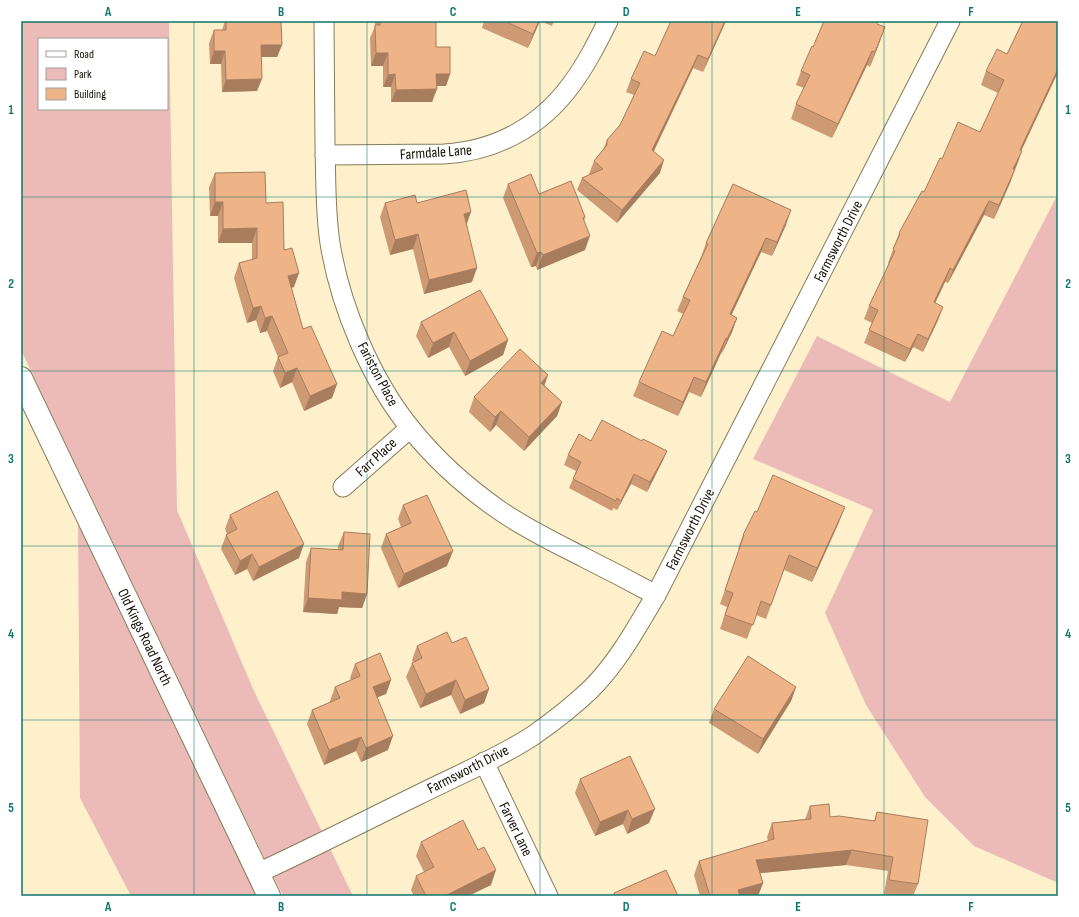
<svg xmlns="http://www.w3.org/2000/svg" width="1079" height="917" viewBox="0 0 1079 917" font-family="'Sofia Sans Condensed',sans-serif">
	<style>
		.green { fill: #ecbbb7; fill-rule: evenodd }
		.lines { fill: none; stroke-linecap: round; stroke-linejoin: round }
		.street-casing { stroke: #877c5a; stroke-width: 21 }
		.secondary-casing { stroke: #877c5a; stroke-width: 24 }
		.street { stroke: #fff; stroke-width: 19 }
		.secondary { stroke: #fff; stroke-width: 22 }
		.wall { fill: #cd9a74 }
		.shaded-wall { fill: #a77d5e }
		.building { fill: #eeb387; stroke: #a77d5e }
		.grid { fill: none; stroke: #0f766e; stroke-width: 1; stroke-opacity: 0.55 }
		.labels { text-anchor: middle; stroke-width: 3; stroke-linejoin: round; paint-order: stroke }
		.street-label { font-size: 15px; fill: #151105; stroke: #fff }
		.neatline { fill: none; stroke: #0f766e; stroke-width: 1.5 }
		.grid-label { font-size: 13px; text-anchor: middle; font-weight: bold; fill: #0f766e }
	</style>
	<rect width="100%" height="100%" fill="#fdf0cb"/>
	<g class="green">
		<path d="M21,21H169L177,510L254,691L353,896H283L229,785L21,350ZM39,39H167V109H39Z"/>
		<path d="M1058,194V885L1056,882L974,846L925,797L866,705L825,613L873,510L753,459L817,336L950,402Z"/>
		<path d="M78,520L258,896H131L80,798Z"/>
	</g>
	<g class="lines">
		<defs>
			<g id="street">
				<path d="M324,21C324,62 325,104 325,145C326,178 325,211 330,243C340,306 371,380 411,429C436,460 466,487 499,510C526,529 556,543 585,558C609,570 632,582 656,595"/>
				<path d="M325,155L444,154C496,151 540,127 571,85C586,65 597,43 608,21"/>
				<path d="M343,487L410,428"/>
				<path d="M484,762L548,896"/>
				<path d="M258,873C312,848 365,821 418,795C456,776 499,758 534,735C554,721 573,706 591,689C618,662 637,627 656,595L950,21"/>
			</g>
			<path id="secondary" d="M21,378L269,896"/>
		</defs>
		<use href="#street" class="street-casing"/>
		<use href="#secondary" class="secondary-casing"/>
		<use href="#street" class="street"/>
		<use href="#secondary" class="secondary"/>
	</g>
	<g class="wall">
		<path d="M225,21H281L282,45L277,57H261L257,91L222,92L221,64H210L209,43L214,30H222Z"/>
		<path d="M375,21H436V47L450,74L446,86H437L432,102H391V87H383V66H371L370,38L375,26Z"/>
		<path d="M484,21H554L552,26L540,21L528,48L482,28Z"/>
		<path d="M671,21H726L703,72L693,68L654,151L660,173L617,223L577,190L582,178L590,174H589L594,161L603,150L607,140L620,125L634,95L626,92L631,79L655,56Z"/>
		<path d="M824,21H878L877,24L880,41L870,67L867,65L832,138L791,119L796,104L804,88L796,85L801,71L813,47Z"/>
		<path d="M1021,21H1058V74H1057L1021,151L1010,183L994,219L984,215L948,283L945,282L935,303L943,307L938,320L923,352L913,347L905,362L864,343L872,323L864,319L869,306L889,264L888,263L899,233L924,192L942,159L980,132L998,93L981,85L986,71L1007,54L1022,22Z"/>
		<path d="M215,173L266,203L284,250L294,287L291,288L303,329L337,384L332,398L304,411L292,382L280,388L273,371L278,357L267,331L260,333L256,320L247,323L234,278L239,263L252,260V243H218V216H210L209,187Z"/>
		<path d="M508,184L539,194L585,217L584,221L585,250L537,270L536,266L531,267L503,198Z"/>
		<path d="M385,203H417L467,225L472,282L424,294L413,249L390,255L380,217Z"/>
		<path d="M786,225L772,256L761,252L731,315L737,318L732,332L722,353H721L701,397L689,392L678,416L633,396L639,382L673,336L683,314L677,311L683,297L701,257L706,243Z"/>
		<path d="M421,322L508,340L503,355L465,376L449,347L428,358L416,336Z"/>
		<path d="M545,386L562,402L557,416L524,451L496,425L490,432L469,412L474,397Z"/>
		<path d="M591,441H642L667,451L663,460L647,492L631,484L617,510L613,508L612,511L569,488L573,479L576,471L564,465L568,455Z"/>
		<path d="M403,505L447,566L398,588L381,548L386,534L401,527L398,519Z"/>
		<path d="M757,512L839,522L812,582L784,570L766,619L756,615L747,639L720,629L727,607L720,604L739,549H738L743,535Z"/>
		<path d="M230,515L299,558L253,581L247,569L235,575L221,549L226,535L227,534L225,529Z"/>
		<path d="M344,532L367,594L362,608L339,607L337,614L303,612L306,562L311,548L338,550V546Z"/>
		<path d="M452,643L489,689L484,703L460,714L451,695L420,708L406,677L412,663L413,662L412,660L417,646Z"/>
		<path d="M355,664L391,680L386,694L377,697L388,750L361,762L356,751L324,765L307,724L312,710L330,702V701L335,687L351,680L350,678Z"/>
		<path d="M796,687L791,701L758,754L709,723L714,709Z"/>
		<path d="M580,779L649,823L627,834L623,824L595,836L575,793Z"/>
		<path d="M810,806L830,817L874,821L877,812L918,884L913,896H896L884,894L888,871L846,865L760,873L763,883L758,896H700L694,875L699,861L768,841L767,837L772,823L805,819Z"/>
		<path d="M421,842L491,885L468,896H414L411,890L416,876L424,872L416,856Z"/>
	</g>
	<g class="shaded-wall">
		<path d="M539,21H540L528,48L533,34Z"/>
		<path d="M725,21H726L703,72L708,59Z"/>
		<path d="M885,27L880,41L870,67L875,52Z"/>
		<path d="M261,45H282L277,57H257Z"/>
		<path d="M214,51H225L221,64H210Z"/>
		<path d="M872,51L867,65L832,138L838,124Z"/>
		<path d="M376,53H388L383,66H371Z"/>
		<path d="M698,55L693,68L648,163L652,150Z"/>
		<path d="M1058,69V72L1015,164L1020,150Z"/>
		<path d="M395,74L391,87H383L388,75Z"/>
		<path d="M436,74H450L446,86H432Z"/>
		<path d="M262,79L257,91L222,92L226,80Z"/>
		<path d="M437,89L432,102H391L396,90Z"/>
		<path d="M1022,151L1017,165L1009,182L1013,169Z"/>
		<path d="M664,160L660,173L617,223L622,210Z"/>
		<path d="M1015,169L1010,183L994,219L999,205Z"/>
		<path d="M989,201L984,215L948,283L953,270Z"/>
		<path d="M215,202H223L218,216H210Z"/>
		<path d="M791,210L786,225L772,256L777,242Z"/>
		<path d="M471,212L466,226L464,214Z"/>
		<path d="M257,228L252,243H218L223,229Z"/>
		<path d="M418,234L413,249L390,255L395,240Z"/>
		<path d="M590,236L585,250L537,270L543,255Z"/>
		<path d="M766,238L761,252L725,329L730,314Z"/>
		<path d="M541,252L536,266L531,267L537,253Z"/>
		<path d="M477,268L472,282L424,294L429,280Z"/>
		<path d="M950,268L945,282L929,316L934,302Z"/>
		<path d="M299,273L294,287L283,290L288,276Z"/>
		<path d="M261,306L256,320L247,323L253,308Z"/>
		<path d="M943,307L938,320L923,352L928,339Z"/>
		<path d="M272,316L267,331L260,333L265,318Z"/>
		<path d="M737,318L732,332L722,353L727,339Z"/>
		<path d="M454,332L449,347L428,358L433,343Z"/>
		<path d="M918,334L913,347L905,362L910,349Z"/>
		<path d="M726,338L721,353L701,397L706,382Z"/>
		<path d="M508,340L503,355L465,376L470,361Z"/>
		<path d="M297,368L292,382L280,388L285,373Z"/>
		<path d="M548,375L543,390L541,383Z"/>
		<path d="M694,377L689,392L678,416L683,402Z"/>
		<path d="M337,384L332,398L304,411L310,396Z"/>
		<path d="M562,402L557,416L524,451L529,437Z"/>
		<path d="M501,411L496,425L490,432L495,417Z"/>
		<path d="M667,451L663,460L647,492L650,482Z"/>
		<path d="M634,474L631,484L617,510L621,501Z"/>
		<path d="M845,507L839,522L812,582L817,568Z"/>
		<path d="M304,544L299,558L253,581L259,567Z"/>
		<path d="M453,551L447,566L398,588L404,574Z"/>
		<path d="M252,554L247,569L235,575L240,561Z"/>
		<path d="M342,592L367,594L362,608L339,607L337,614L303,612L308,598Z"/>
		<path d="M391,680L386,694L368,701L373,687Z"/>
		<path d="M456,680L451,695L420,708L426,694Z"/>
		<path d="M796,687L791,701L758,754L763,739Z"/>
		<path d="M489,689L484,703L460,714L465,700Z"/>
		<path d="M393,736L388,750L361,762L366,748Z"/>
		<path d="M361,737L356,751L324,765L329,750Z"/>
		<path d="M655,809L649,823L627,834L632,819Z"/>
		<path d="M628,810L623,824L595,836L600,822Z"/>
		<path d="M852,850L846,865L751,874L756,860Z"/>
		<path d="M496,870L491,885L468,896H445Z"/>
		<path d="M763,883L758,896H736L738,890Z"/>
	</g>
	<g class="building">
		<path d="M226,21H281L282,45H261L262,79L226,80L225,51H214V30H226Z"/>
		<path d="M380,21H436V47H450V74H436L437,89L396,90L395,74L388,75V53H376L375,25H380Z"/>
		<path d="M504,21H539L533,34Z"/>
		<path d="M671,21H725L708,59L698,55L652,150L664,160L622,210L582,178L603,169L594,161L607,145V140L620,125L640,83L631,79L644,51L655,56Z"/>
		<path d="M824,21H878L877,24L885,27L875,52L872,51L838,124L796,104L810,75L801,71L812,46L813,47Z"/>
		<path d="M1023,21H1058V69L1020,150L1022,151L1013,169H1015L999,205L989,201L953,270L950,268L934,302L943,307L928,339L918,334L910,349L869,330L878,310L869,306L895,251L893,249L900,234L899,233L922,191L924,192L940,158L942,159L958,122L980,132L1004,80L986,71L997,49L1007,54Z"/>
		<path d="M265,172L266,203L283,202L284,250L292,248L299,273L288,276L303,329L311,326L337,384L310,396L297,368L285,373L278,357L288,353L272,316L265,318L261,306L253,308L239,263L257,258V228L223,229V202H215V173Z"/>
		<path d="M531,174L539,194L571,181L585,217L583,218L590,236L543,255L541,252L537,253L508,184Z"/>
		<path d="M733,184L791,210L777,242L766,238L730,314L737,318L727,339L726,338L706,382L694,377L683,402L639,382L662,331L673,336L690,300L683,297L708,244L706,243Z"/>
		<path d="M466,190L471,212L464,214L477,268L429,280L418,234L395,240L385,203L415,195L417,203Z"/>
		<path d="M480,290L508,340L470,361L454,332L433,343L421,322Z"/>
		<path d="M520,349L548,375L541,383L562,402L529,437L501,411L495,417L474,397Z"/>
		<path d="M602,420L642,441L643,439L667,451L650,482L634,474L621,501L617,498L616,501L573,479L581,462L568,455L579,434L591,441Z"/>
		<path d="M773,475L845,507L817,568L789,555L771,605L761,601L753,625L725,615L733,593L725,590L744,535H743L755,511L757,512Z"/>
		<path d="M277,491L304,544L259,567L252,554L240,561L226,535L237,529L230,515Z"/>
		<path d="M427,495L453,551L404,574L386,534L411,523L403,505Z"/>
		<path d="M344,532L370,534L367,594L342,592V600L308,598L311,548L343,550Z"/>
		<path d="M447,632L452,643L466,637L489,689L465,700L456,680L426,694L412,663L422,658L417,646Z"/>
		<path d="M380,653L391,680L373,687L393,736L366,748L361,737L329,750L312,710L340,698L335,687L360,676L355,664Z"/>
		<path d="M748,656L796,687L763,739L714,709Z"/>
		<path d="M630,756L655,809L632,819L628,810L600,822L580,779Z"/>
		<path d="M829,804L830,817L839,816L875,821L877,812L928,820L918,884L889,880L893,857L852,850L756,860L763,883L738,890L740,896H710L699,861L774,839L772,823L811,819L810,806Z"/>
		<path d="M463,820L478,850L484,847L496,870L445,896H426L416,876L434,867L421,842Z"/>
		<path d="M666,870L678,896H615L614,893Z"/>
	</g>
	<path class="grid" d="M194,21V896M367,21V896M540,21V896M712,21V896M884,21V896M21,197H1058M21,371H1058M21,546H1058M21,720H1058"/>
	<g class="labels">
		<g class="street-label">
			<text transform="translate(436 152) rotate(-4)" y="5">Farmdale Lane</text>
			<text transform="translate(838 241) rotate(-63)" y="5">Farmsworth Drive</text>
			<text transform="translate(378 374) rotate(62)" y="5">Fariston Place</text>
			<text transform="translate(376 457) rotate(-42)" y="5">Farr Place</text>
			<text transform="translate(690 529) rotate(-63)" y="5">Farmsworth Drive</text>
			<text transform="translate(145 637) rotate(64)" y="5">Old Kings Road North</text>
			<text transform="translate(468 769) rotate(-27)" y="5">Farmsworth Drive</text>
			<text transform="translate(516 829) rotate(64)" y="5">Farver Lane</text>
		</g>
	</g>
	<rect width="1079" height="917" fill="none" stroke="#ffffff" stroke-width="44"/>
	<rect x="38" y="38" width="130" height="72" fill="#ffffff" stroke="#a1a09b"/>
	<rect x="46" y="51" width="20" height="6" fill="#ffffff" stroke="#a1a09b"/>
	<text x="74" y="58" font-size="12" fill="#151105">Road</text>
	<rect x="46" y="68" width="20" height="12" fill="#ecbbb7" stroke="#a1a09b"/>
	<text x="74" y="78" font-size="12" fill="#151105">Park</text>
	<rect x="46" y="88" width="20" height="12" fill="#eeb387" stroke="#a1a09b"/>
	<text x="74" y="98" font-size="12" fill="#151105">Building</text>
	<rect x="22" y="22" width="1035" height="873" class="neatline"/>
	<g class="grid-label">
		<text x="108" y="16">A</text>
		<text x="281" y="16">B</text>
		<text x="453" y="16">C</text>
		<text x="626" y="16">D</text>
		<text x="798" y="16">E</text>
		<text x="971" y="16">F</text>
		<text x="11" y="114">1</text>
		<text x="1068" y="114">1</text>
		<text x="11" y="288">2</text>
		<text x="1068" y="288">2</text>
		<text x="11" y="463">3</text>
		<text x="1068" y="463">3</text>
		<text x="11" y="638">4</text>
		<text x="1068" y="638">4</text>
		<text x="11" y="812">5</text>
		<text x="1068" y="812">5</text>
		<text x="108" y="911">A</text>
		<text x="281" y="911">B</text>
		<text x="453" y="911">C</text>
		<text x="626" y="911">D</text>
		<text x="798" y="911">E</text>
		<text x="971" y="911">F</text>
	</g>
</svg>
